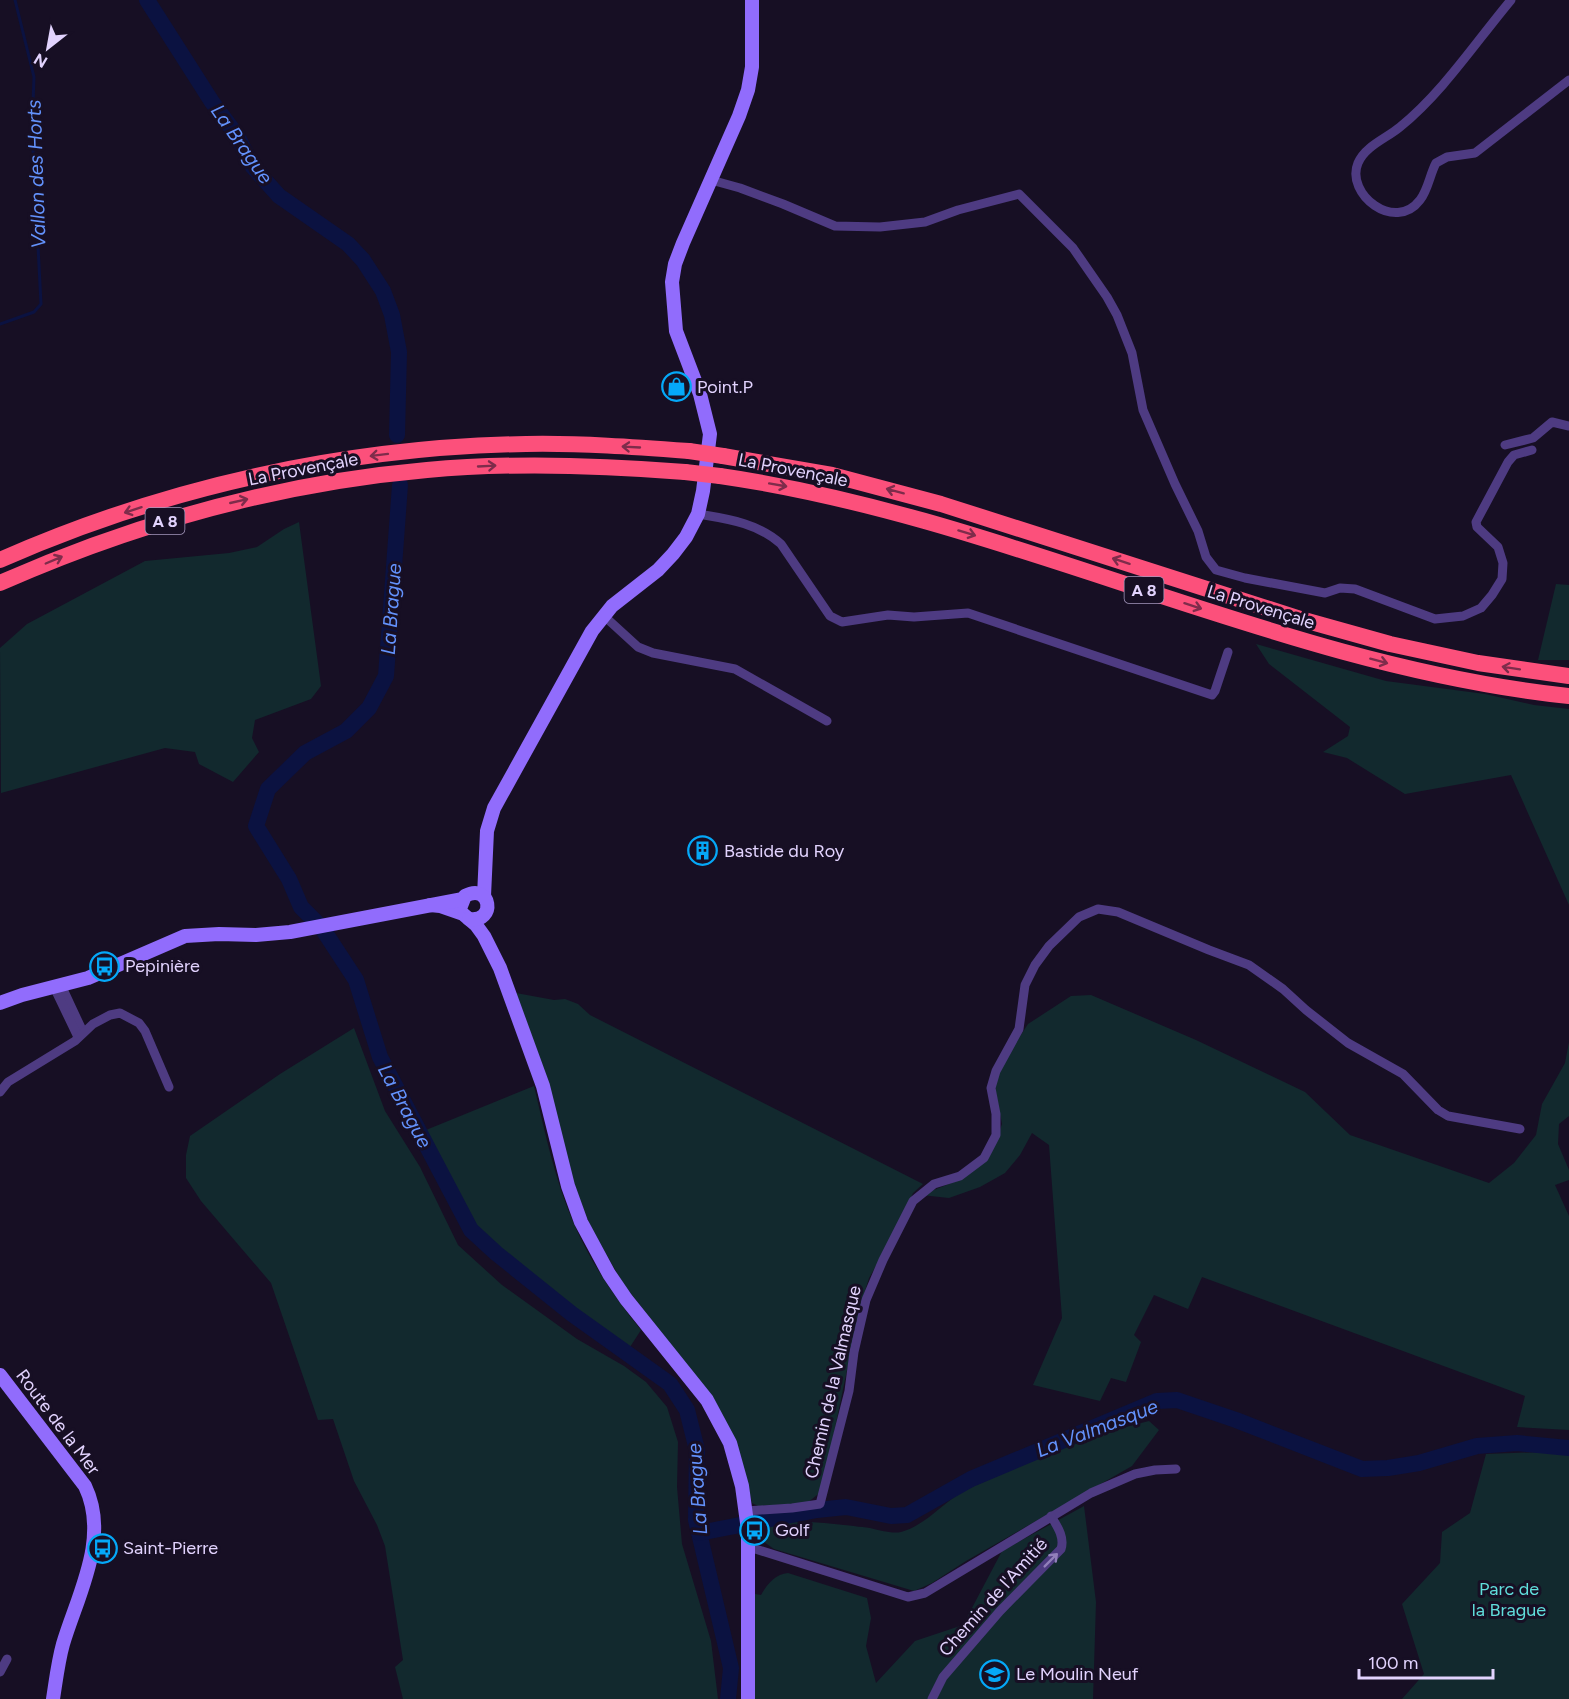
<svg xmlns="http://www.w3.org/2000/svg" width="1569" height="1699" viewBox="0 0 1569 1699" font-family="Figtree,sans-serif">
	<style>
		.green { fill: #12292e }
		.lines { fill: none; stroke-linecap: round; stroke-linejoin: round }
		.stream { stroke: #0b1241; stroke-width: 3 }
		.river { stroke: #0b1241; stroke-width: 16 }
		.street { stroke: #4e3b82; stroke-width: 9 }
		.secondary { stroke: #916cfc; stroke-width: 14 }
		.highway { stroke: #fc507b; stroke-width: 16 }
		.highway-bridge { stroke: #fc507b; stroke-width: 16 }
		.oneway { stroke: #7e2c4b }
		.oneway2 { stroke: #917fba }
		.labels { text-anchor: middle; stroke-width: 6; stroke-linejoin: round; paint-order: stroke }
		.shield { fill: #170f24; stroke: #a598bd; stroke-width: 1.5 }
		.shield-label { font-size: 16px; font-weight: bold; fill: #e2d3fe }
		.poi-label { font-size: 18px; fill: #e2d3fe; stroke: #170f24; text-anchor: start }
		.street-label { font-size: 18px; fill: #e2d3fe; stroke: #170f24 }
		.park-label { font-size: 18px; fill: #60dddb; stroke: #170f24 }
		.water-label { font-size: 20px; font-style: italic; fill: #6392fc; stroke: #170f24 }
	</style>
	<rect width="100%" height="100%" fill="#170f24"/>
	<g class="green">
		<path d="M299,522L321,686L311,699L255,720L252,738L259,752L233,782L199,764L195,752L165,748L1,793L0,648L27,624L145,561L229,553L257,547L284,529Z"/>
		<path d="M1556,584L1569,585V660H1538Z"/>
		<path d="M1256,644L1386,681L1485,694L1534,705L1569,709V905L1511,775L1405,794L1347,758L1323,752L1348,736L1350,727L1269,664Z"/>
		<path d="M516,993L554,1000L565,999L578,1004L590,1015L923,1184L913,1193L895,1233L869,1278L860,1307L822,1491L807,1503L758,1506L752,1503L740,1455L724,1417L711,1396L622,1282L590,1225L574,1184L545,1072Z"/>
		<path d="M1091,995L1196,1040L1305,1092L1350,1135L1489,1183L1514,1163L1536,1135L1542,1104L1565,1063L1569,1042V1116L1559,1124L1558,1144L1569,1170V1180L1555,1185L1569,1216V1430L1517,1427L1525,1396L1202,1277L1188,1309L1154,1295L1134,1335L1141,1342L1126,1382L1111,1378L1100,1401L1033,1385L1062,1318L1049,1145L1032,1133L1020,1155L1005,1173L980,1187L949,1198L921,1195L959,1180L994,1145L1002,1124L994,1083L1005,1059L1028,1024L1071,996Z"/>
		<path d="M354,1028L385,1111L420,1167L458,1245L502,1285L577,1339L624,1366L646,1382L667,1407L678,1442L677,1487L682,1544L711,1641L718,1699H403L395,1667L403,1660L385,1546L377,1525L354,1481L333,1419L318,1420L271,1283L201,1201L186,1178V1155L190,1136L280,1074Z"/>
		<path d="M534,1086C545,1132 555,1181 574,1224C591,1263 615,1298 641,1330L630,1347L617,1341L568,1304L477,1230L463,1208L426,1130Z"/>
		<path d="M1149,1421L1159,1430L1132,1466L966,1561L932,1583L914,1591L774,1549L764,1542L759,1534L761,1526C784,1517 844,1525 870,1528C879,1530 892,1534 901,1532C924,1526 942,1504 962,1492C979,1483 998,1476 1016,1468C1060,1449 1102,1432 1149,1421Z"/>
		<path d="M1569,1451V1699H1402L1424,1674L1402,1604L1440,1563L1442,1532L1470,1513L1486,1454Z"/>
		<path d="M1084,1506L1096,1602L1093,1699H755V1594L761,1595C767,1584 776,1574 788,1573L867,1598L871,1618L866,1646L876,1683L915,1641L963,1625L1002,1551Z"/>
	</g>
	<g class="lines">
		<path class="stream" d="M0,324L34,312L41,304L32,130L34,77L15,0"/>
		<g class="river">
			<path d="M147,0L212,102L236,134L253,167L279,196L348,244L363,260L383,291L392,315L399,352L397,435"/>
			<path d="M400,485L386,676L369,708L346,731L305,753L268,789L256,826L289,879L301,907L322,928L356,980L380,1057L471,1230L496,1253L572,1314L670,1384L687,1410L697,1450L696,1520L731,1668L728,1699"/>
			<path d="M699,1533L817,1510L846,1507L891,1516L907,1515L971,1479L1157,1401L1177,1400L1236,1420L1362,1469L1388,1468L1419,1463L1477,1446L1517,1443L1569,1448"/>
		</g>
		<g class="street">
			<path d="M1511,0C1475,43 1443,92 1400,127C1387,138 1365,146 1358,163C1345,194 1395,233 1420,200C1428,190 1430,174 1436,163L1447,157L1475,153L1569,80"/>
			<path d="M711,180L740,188L783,204L835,226L880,227L925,222L958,210L1019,194L1073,248L1107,297L1117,315L1132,353L1143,410L1175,484L1198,531L1206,557L1216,570L1245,578L1325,593L1340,588L1355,589L1435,619L1463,616L1481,608L1492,595L1502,579L1503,563L1498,547L1477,527L1476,522L1508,462L1514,455L1532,450"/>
			<path d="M1505,445L1533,438L1552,422L1569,426"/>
			<path d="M698,514C728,519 758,523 781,544L830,616L842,622L888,615L914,617L968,613L1212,695L1215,691L1228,652"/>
			<path d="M603,615L638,647L653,653L735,669L827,721"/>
			<path d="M61,985L83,1032"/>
			<path d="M54,987L78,1037"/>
			<path d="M0,1092L8,1082L75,1041L93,1024L110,1015L120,1013L139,1023L145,1031L169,1087"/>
			<path d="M746,1511L792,1508L820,1504L849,1391L854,1352L866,1300L883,1260L913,1201L934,1184L960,1176L984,1158L996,1135V1114L991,1088L996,1071L1019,1029L1025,985L1035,965L1049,946L1079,917L1098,909L1118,912L1209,950L1249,965L1283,989L1306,1010L1348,1043L1403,1074L1438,1110L1448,1116L1520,1129"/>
			<path d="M749,1547L908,1597L925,1593L1091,1493L1135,1474L1155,1470L1176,1469"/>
			<path d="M0,1672L7,1659"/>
			<path d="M932,1699L943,1677L1000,1611L1061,1549C1065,1537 1057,1526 1051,1516"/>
		</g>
		<g class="secondary">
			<path d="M484,896L487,831L494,808L592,631L612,606L658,570L673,554L686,537L698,514L703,491L710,434L700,394L676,331L672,282L675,264L683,243L739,116L748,90L752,67V0"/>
			<path d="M430,905L440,906L463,914L476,925L484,936L500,968L543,1086L568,1186L581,1222L609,1274L626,1299L707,1400L730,1443L742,1486L748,1530V1699"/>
			<path d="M461,906L465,896C491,882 497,923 469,919"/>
			<path d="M0,1003L22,995L88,978L185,936L219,934L256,935L290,932L463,899"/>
			<path d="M0,1375L85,1486C110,1538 78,1594 63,1644C58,1662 56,1680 53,1699"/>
		</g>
		<g class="highway">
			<path d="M723,456L832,475L941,504L1304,620L1390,644L1478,663L1569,676"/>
			<path d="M720,476C1011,518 1276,665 1569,696"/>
			<path d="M0,560C165,487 345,447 526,444C580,443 635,447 689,451"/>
			<path d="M0,583C136,523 279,483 427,470C513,462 599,465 685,472"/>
		</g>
		<g class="highway-bridge">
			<path d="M689,451L723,456"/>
			<path d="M685,472L720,476"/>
		</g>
	</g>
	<defs><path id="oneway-shaft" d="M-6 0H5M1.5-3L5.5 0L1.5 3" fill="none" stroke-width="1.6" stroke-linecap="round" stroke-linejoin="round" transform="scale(1.5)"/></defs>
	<g class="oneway">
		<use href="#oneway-shaft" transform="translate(631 447) rotate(-177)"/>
		<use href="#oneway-shaft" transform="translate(379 455) rotate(173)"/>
		<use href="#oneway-shaft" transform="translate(487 466) rotate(-3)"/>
		<use href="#oneway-shaft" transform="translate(778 485) rotate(10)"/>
		<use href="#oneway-shaft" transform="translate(895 491) rotate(-165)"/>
		<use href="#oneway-shaft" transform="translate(239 501) rotate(-13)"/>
		<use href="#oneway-shaft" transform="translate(133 510) rotate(162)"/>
		<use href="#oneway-shaft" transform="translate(967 533) rotate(17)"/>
		<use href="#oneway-shaft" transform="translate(54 560) rotate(-23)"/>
		<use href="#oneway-shaft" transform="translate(1121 561) rotate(-162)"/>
		<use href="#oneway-shaft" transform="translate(1193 606) rotate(18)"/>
		<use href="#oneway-shaft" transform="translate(1379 661) rotate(15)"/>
		<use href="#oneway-shaft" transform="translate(1511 668) rotate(-171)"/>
	</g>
	<use class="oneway2" href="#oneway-shaft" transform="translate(1051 1560) rotate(-45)"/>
	<defs>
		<symbol id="shop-ring" viewBox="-11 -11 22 22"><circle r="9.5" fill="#170f24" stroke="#05a8f8" stroke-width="1.5"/><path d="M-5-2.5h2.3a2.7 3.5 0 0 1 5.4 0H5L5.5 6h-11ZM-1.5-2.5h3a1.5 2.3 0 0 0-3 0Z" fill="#05a8f8"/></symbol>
		<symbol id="building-ring" viewBox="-11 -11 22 22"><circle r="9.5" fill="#170f24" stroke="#05a8f8" stroke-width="1.5"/><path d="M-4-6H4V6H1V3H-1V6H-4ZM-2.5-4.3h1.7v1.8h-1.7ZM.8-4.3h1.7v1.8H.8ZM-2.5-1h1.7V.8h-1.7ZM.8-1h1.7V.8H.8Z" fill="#05a8f8"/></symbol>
		<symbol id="bus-ring" viewBox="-11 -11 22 22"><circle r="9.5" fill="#170f24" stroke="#05a8f8" stroke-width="1.5"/><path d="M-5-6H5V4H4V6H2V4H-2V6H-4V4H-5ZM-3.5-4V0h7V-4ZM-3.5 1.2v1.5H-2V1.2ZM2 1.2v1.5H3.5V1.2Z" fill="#05a8f8"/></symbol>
		<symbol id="school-ring" viewBox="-11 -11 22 22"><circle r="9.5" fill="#170f24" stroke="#05a8f8" stroke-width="1.5"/><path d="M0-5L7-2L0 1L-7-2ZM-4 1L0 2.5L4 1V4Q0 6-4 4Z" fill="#05a8f8"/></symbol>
	</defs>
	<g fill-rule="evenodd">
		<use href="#shop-ring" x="660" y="370" width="33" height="33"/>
		<use href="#building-ring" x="686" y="834" width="33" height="33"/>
		<use href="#bus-ring" x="88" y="950" width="33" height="33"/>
		<use href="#bus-ring" x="738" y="1514" width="33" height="33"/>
		<use href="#bus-ring" x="86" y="1532" width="33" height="33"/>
		<use href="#school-ring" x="978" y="1658" width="33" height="33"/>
	</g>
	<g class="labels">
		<g class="shield">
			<rect x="145.5" y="508" width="39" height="26" rx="4.5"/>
			<rect x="1124.5" y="577" width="39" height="26" rx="4.5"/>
		</g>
		<g class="shield-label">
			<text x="165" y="527">A 8</text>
			<text x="1144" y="596">A 8</text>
		</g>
		<g class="poi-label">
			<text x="697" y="393">Point.P</text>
			<text x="724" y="857">Bastide du Roy</text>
			<text x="125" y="972">Pepinière</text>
			<text x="775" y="1536">Golf</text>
			<text x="123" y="1554">Saint-Pierre</text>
			<text x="1016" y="1680">Le Moulin Neuf</text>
		</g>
		<g class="street-label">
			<text transform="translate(303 469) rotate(-11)" y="6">La Provençale</text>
			<text transform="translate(793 470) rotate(11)" y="6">La Provençale</text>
			<text transform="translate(1261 607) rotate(17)" y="6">La Provençale</text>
			<text transform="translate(833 1382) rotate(-77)" y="6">Chemin de la Valmasque</text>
			<text transform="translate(58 1422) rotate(53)" y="6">Route de la Mer</text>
			<text transform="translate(993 1597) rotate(-48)" y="6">Chemin de l'Amitié</text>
		</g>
		<g class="park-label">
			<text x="1509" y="1595">Parc de<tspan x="1509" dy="21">la Brague</tspan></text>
		</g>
		<g class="water-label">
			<text transform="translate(242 144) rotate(55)" y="7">La Brague</text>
			<text transform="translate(36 174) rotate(-92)" y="7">Vallon des Horts</text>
			<text transform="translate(391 609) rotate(-86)" y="7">La Brague</text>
			<text transform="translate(405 1106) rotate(62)" y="7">La Brague</text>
			<text transform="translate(1097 1428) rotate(-21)" y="7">La Valmasque</text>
			<text transform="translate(697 1489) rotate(-94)" y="7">La Brague</text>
		</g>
	</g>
	<g transform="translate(48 48) rotate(211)" stroke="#170f24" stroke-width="4.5" paint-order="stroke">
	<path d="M0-4.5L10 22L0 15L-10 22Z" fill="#e2d3fe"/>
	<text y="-9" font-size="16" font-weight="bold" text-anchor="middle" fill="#e2d3fe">N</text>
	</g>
	<path d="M1359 1669v9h134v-9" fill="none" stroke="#e2d3fe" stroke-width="3"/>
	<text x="1368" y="1669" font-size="18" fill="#e2d3fe" stroke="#170f24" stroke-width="4.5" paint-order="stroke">100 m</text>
</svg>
